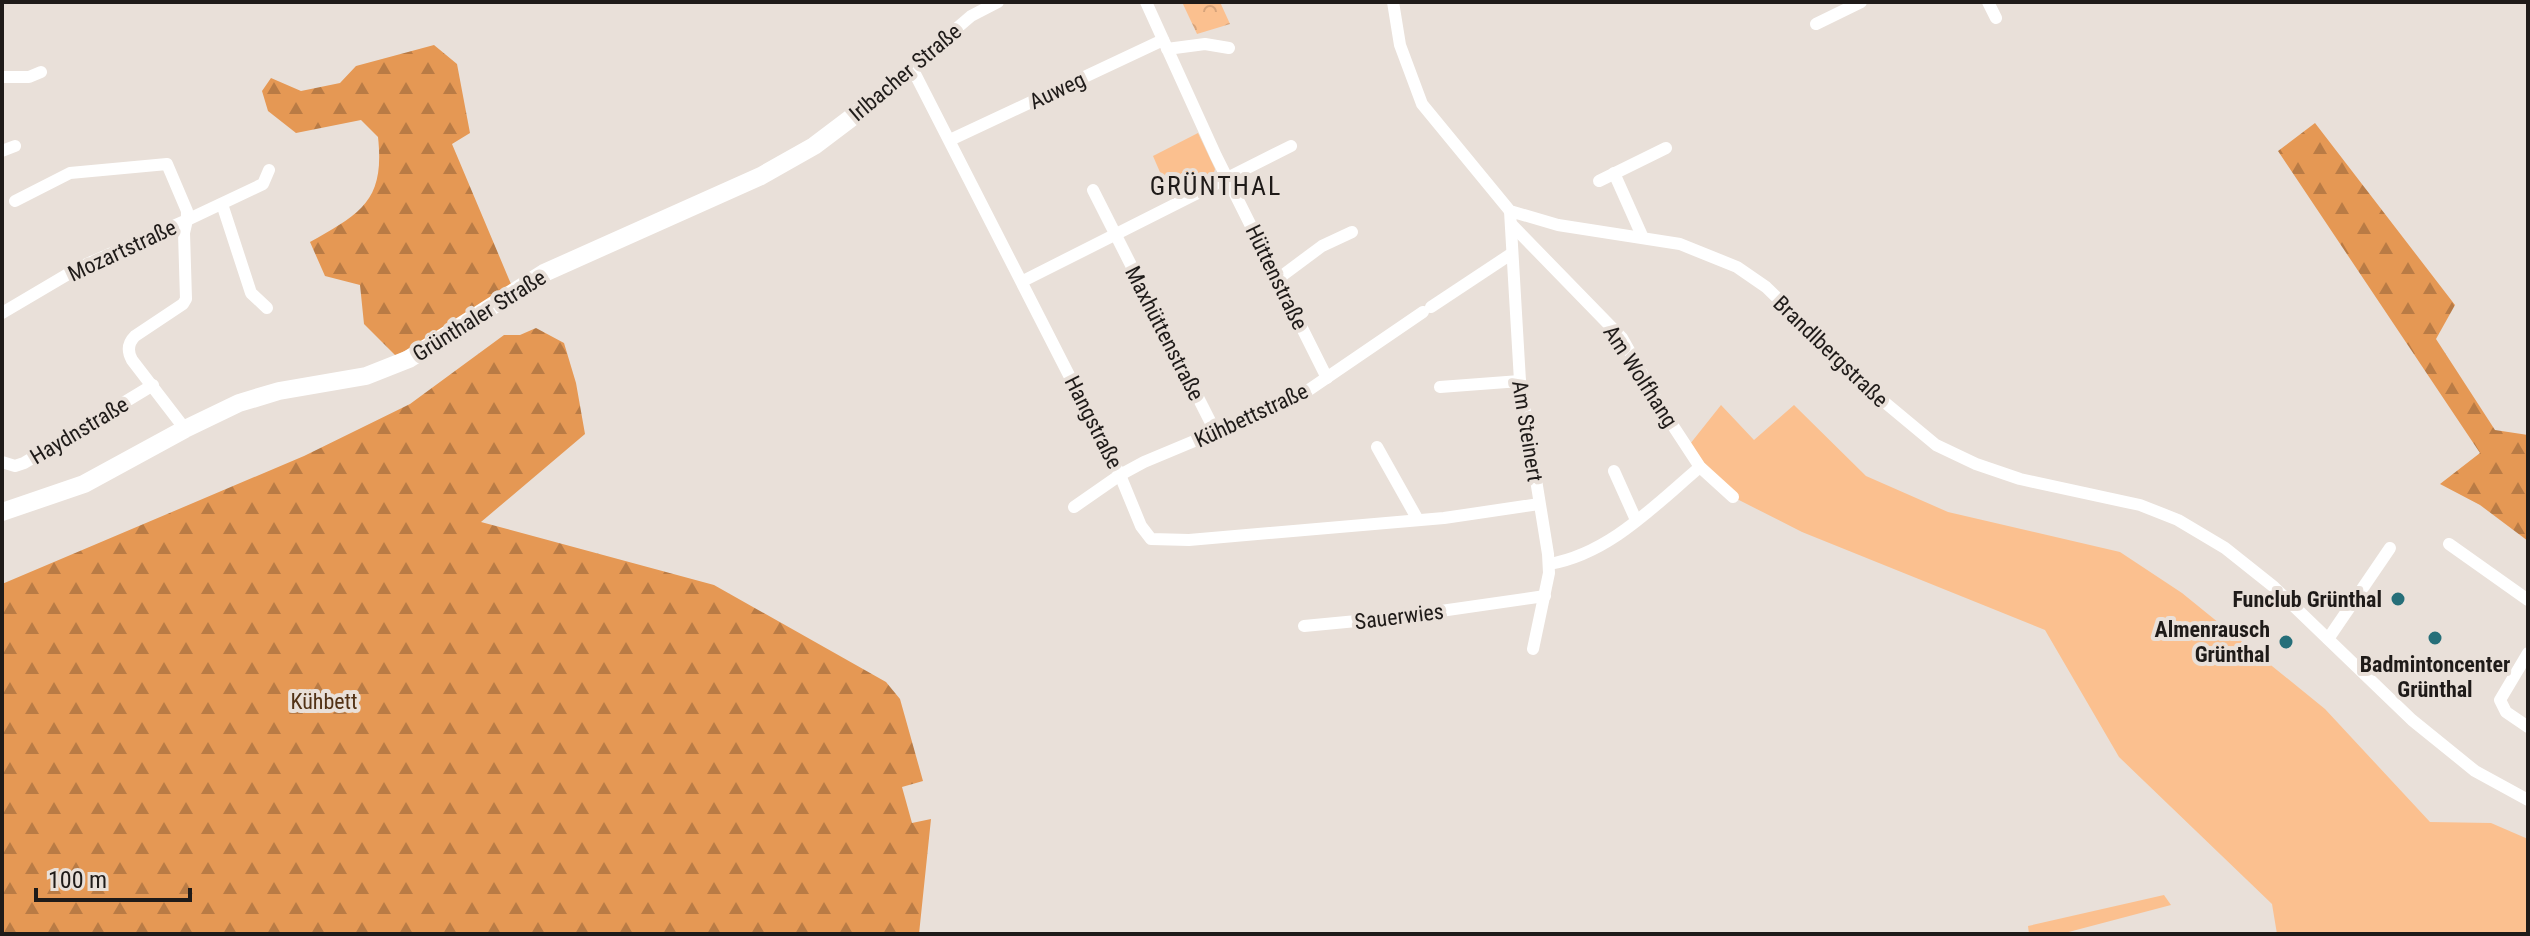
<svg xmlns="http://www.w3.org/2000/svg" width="2530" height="936" viewBox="0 0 2530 936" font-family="'Roboto Condensed',sans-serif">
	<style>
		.grass { fill: #fbc08f }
		.forest { fill: url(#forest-firs) }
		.park { fill: url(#park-crowns) }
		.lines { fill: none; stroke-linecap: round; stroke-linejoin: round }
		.street { stroke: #fff; stroke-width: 12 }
		.secondary { stroke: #fff; stroke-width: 18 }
		.poi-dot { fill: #266f79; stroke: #e9e0d9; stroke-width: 3 }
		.labels { text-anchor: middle; stroke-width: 8; stroke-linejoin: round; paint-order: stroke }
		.street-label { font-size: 22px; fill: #1f1b19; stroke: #e9e0d9 }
		.poi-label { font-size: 22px; font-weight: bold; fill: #1f1b19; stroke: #e9e0d9; text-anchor: end }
		.park-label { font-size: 22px; fill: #523216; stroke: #e9e0d9 }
		.quarter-label { font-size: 26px; letter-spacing: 2px; fill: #1f1b19; stroke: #e9e0d9 }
	</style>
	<defs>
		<pattern id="forest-firs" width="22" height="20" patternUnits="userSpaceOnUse" patternTransform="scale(2)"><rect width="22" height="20" fill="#e59854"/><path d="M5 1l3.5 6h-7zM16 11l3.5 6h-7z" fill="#b97b45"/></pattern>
		<pattern id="park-crowns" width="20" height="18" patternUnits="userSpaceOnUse" patternTransform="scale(2)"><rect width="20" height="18" fill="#fbc08f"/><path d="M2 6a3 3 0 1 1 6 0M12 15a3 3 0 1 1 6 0" fill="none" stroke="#d7a47b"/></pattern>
	</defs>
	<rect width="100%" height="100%" fill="#e9e0d9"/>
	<g class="grass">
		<path d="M1198,133L1215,169L1212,180L1172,200L1153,156Z"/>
		<path d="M1721,405L1754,440L1794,405L1866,476L1948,512L2120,552L2182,593L2325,709L2430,822L2491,823L2528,839V934H2277L2272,904L2119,757L2045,630L1802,532L1733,497L1700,467L1690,444Z"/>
		<path d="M2164,895L2171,905L2061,934H2029L2028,926Z"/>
	</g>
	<g class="forest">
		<path d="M434,45L457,64L470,133L452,144L511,284L452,323L396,356L364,324L360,285L325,276L310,242C361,213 385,201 378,137L361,120L296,133L268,111L262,91L271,78L301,91L340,83L356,66Z"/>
		<path d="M2315,123L2455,305L2436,339L2495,430L2528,435V541L2480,505L2440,484L2480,453L2278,151Z"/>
		<path d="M536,328L564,343L576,383L585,434L481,522L714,585L886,682L900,699L923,781L902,787L912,823L931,819L919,934H2V584L304,456L410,404L504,335H520Z"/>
	</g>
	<path class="park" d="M1182,2H1220L1230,24L1197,34Z"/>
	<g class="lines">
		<g class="street">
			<path d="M1146,2L1216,156L1327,378"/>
			<path d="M1393,2L1400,45L1422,104L1510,211L1558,225L1680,244L1737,267L1766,287L1799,319L1841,366L1936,445L1976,464L2020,479L2140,505L2178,520L2225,548L2274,587L2412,720L2475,771L2528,800"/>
			<path d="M1988,2L1996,18"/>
			<path d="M1816,24L1861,2"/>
			<path d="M1167,49L1205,44L1229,48"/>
			<path d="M912,68L1120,475L1141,526L1151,539L1189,540L1444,518L1539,504"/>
			<path d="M2,77H29L41,72"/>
			<path d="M859,112L971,16L998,2"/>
			<path d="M950,140L1163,40"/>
			<path d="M2,151L15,146"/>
			<path d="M1614,173L1643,238"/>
			<path d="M1599,181L1666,148"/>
			<path d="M1093,190L1216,433"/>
			<path d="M15,201L70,173L167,164L187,211V220L263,184L269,170"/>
			<path d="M222,204L251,293L267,308"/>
			<path d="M1510,211L1520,381L1548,554L1549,573L1533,649"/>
			<path d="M1511,224L1622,338L1660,406L1700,467L1733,497"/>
			<path d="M1279,278L1322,246L1352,232"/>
			<path d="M1023,281L1291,146"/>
			<path d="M1431,307L1511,254"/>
			<path d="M2,313L80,267L187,220L184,233L186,299L183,304L135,336C128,343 127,351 132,360L185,429"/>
			<path d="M1440,387L1520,381"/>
			<path d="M1377,447L1418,520"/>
			<path d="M2,462L15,466L24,463L153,385"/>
			<path d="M1614,471L1636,520"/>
			<path d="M1074,507L1120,475L1144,462L1297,398L1423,312"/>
			<path d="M2449,544L2528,600"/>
			<path d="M1549,564C1609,554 1655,505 1700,467"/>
			<path d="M1304,626L1399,617L1545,596"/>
			<path d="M2328,639L2390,548"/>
			<path d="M2528,653L2500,700L2506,712L2528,727"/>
		</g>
		<path class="secondary" d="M2,512L84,484L185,429L239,403L279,391L366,376L409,359L544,273L761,176L814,146L859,112"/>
	</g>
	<g class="poi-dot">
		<circle cx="2398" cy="599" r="8"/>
		<circle cx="2435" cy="638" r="8"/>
		<circle cx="2286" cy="642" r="8"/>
	</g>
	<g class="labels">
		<g class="street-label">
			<text transform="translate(905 72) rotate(-40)" y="8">Irlbacher Straße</text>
			<text transform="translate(1057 90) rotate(-25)" y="8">Auweg</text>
			<text transform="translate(122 250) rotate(-25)" y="8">Mozartstraße</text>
			<text transform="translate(1277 277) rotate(64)" y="8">Hüttenstraße</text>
			<text transform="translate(479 315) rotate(-32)" y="8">Grünthaler Straße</text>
			<text transform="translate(1165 333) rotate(63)" y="8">Maxhüttenstraße</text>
			<text transform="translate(1831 351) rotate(44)" y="8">Brandlbergstraße</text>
			<text transform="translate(1641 376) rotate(57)" y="8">Am Wolfhang</text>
			<text transform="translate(1251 415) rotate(-25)" y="8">Kühbettstraße</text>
			<text transform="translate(1094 422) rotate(63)" y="8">Hangstraße</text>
			<text transform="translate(79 430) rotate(-31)" y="8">Haydnstraße</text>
			<text transform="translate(1528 431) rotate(81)" y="8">Am Steinert</text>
			<text transform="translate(1399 616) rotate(-7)" y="8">Sauerwies</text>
		</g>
		<g class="poi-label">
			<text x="2382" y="607">Funclub Grünthal</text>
			<text x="2270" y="637">Almenrausch<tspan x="2270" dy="25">Grünthal</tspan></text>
			<text x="2435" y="672" text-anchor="middle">Badmintoncenter<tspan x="2435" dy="25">Grünthal</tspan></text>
		</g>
		<g class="park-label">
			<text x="324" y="709">Kühbett</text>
		</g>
		<g class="quarter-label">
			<text x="1216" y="195">GRÜNTHAL</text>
		</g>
	</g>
	<rect width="2530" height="936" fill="none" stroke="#1f1b19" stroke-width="8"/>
	<path d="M36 888v12h154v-12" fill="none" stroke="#1f1b19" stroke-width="4"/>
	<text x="48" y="888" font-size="24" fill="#1f1b19" stroke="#e9e0d9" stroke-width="6" paint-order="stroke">100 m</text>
</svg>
